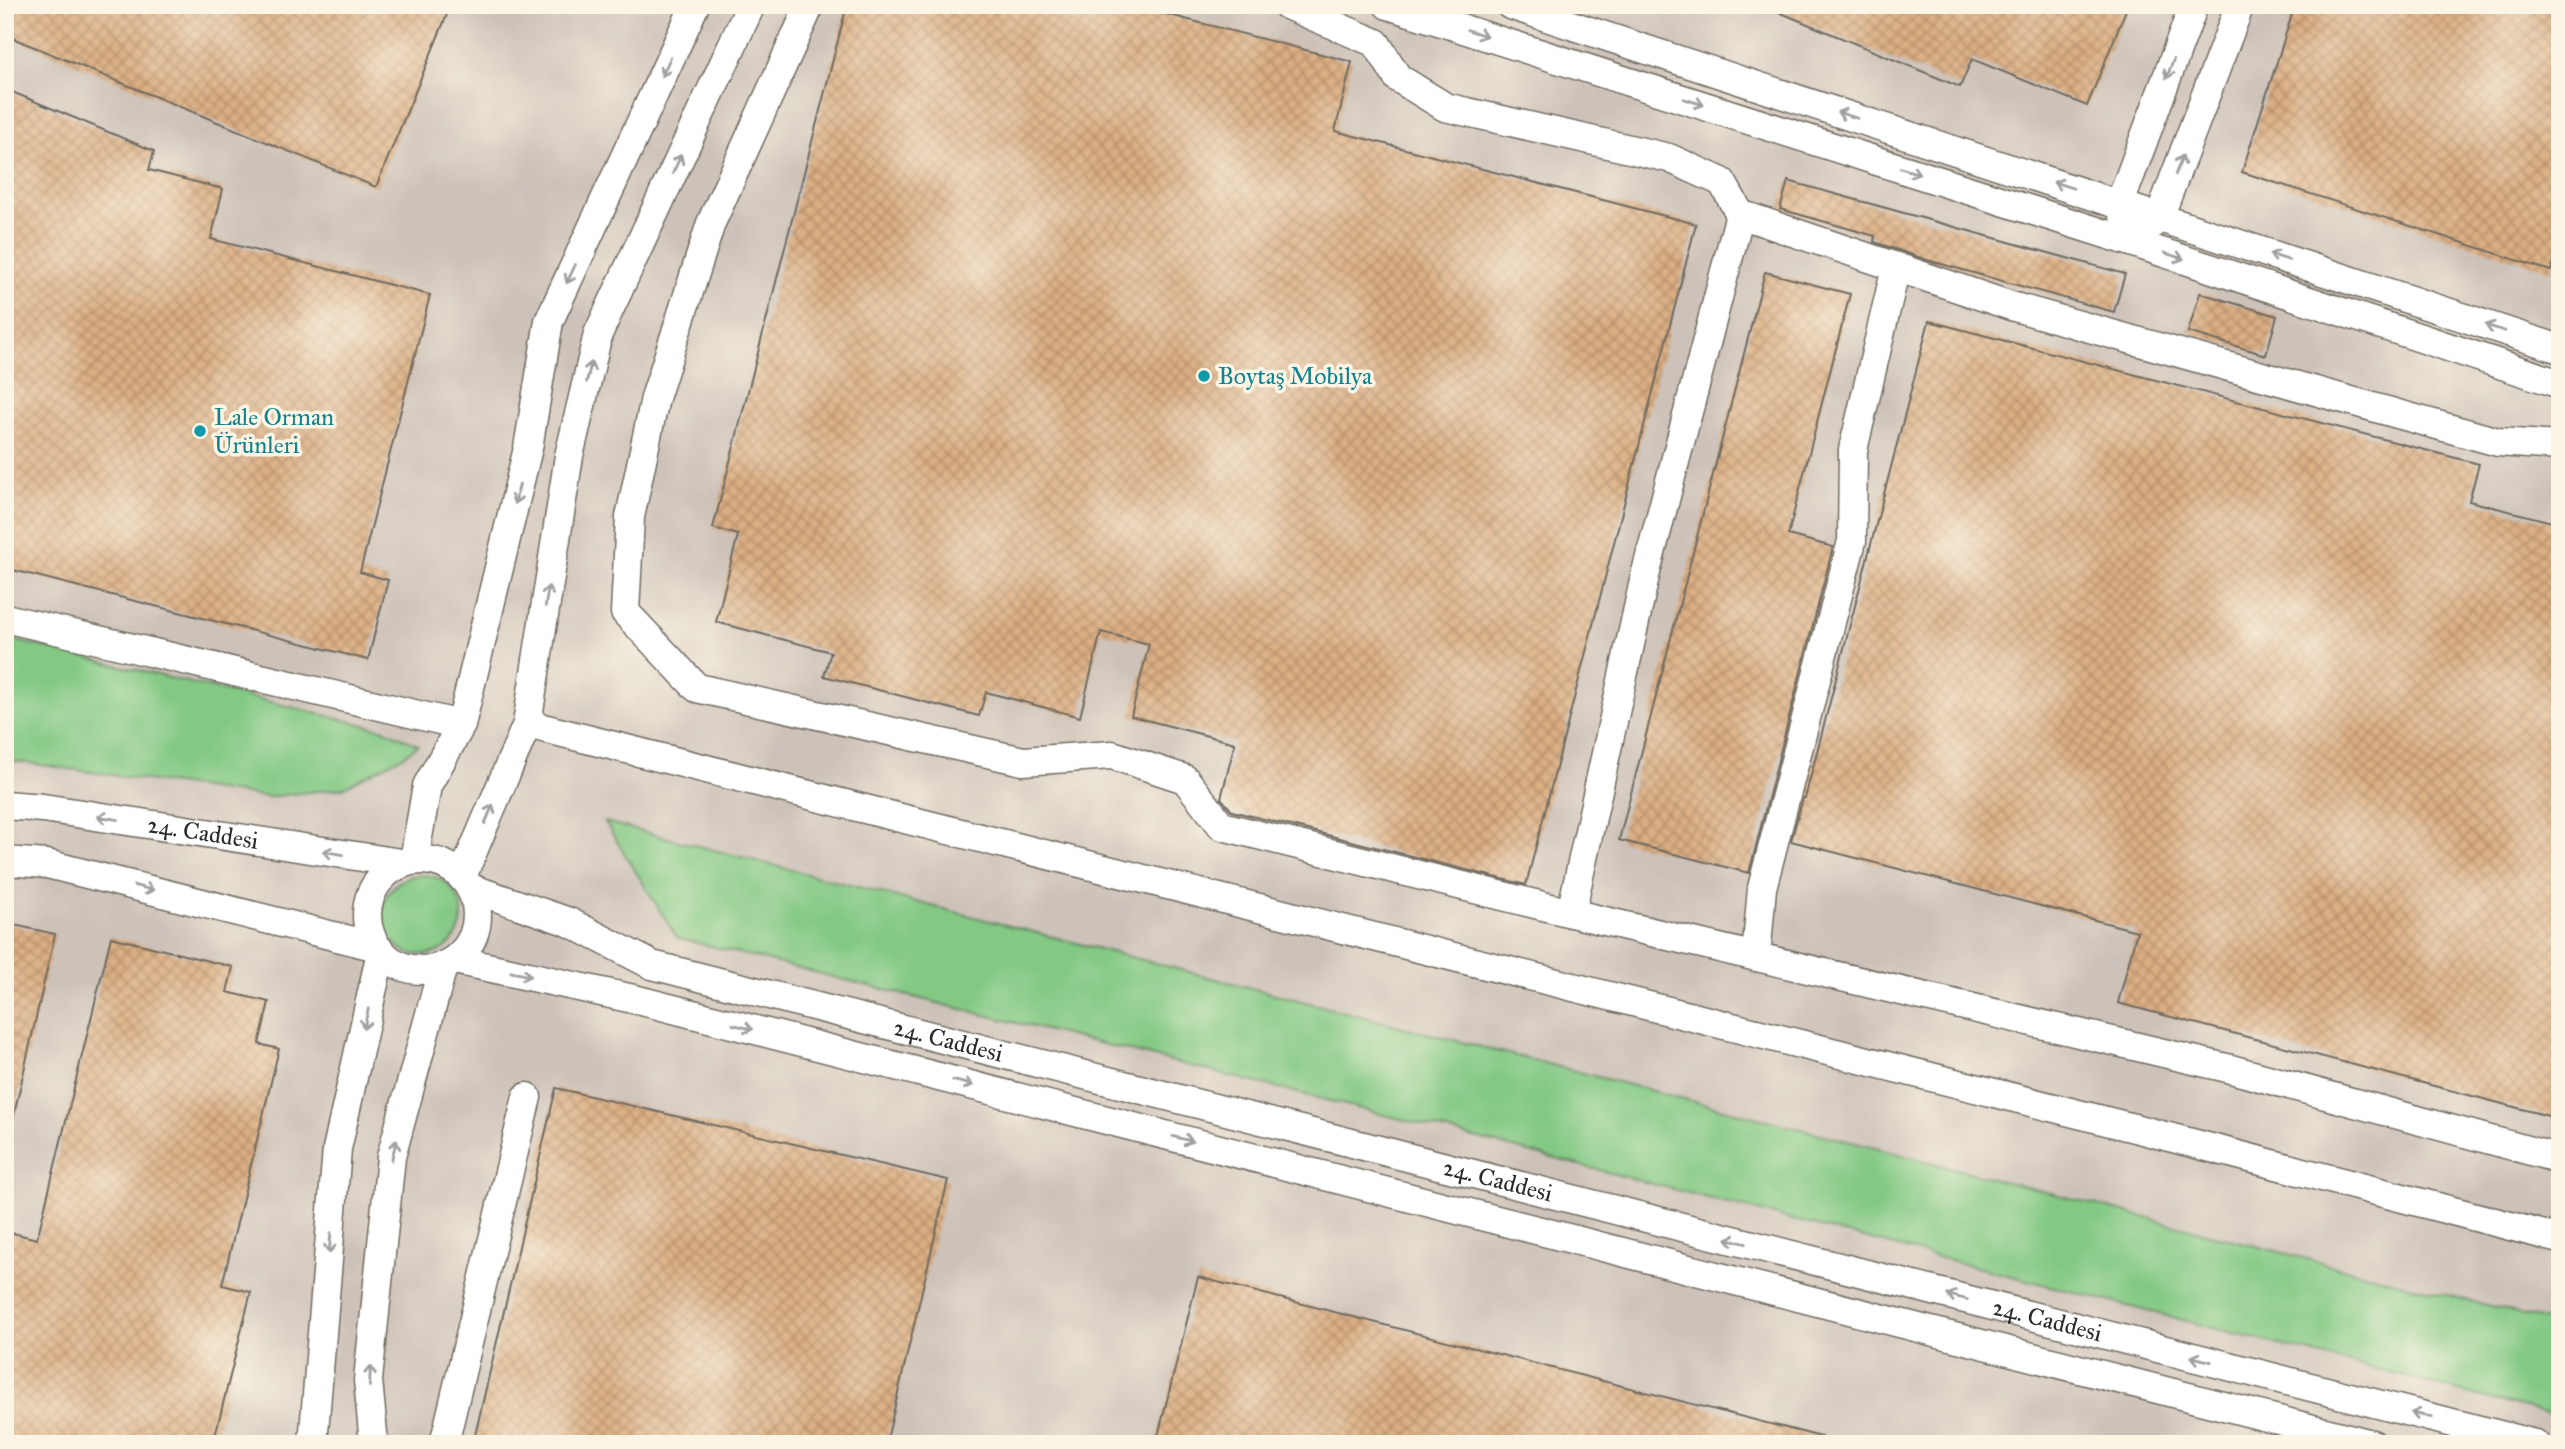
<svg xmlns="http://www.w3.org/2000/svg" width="2565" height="1449" viewBox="0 0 2565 1449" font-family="'IM FELL Great Primer',serif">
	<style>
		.industrial { fill: #cdc2b9 }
		.grass { fill: #83c984; stroke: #577a58; stroke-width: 2 }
		.building { fill: url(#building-cross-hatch) }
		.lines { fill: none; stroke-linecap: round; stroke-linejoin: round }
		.minor-casing { stroke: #706b61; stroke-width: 31 }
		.minor { stroke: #fff; stroke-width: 28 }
		.oneway { stroke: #a0a0a0 }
		.culture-dot { fill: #0f9aa8; stroke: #fcf5e5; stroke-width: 2.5 }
		.labels { text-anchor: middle; stroke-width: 7; stroke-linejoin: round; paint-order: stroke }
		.culture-label { font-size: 24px; fill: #0d838f; stroke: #fcf5e5; text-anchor: start }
		.street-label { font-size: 24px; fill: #2b2b2b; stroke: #fcf5e5 }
	</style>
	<defs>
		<pattern id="building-cross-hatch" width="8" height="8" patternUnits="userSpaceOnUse" patternTransform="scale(1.75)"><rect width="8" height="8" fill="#dcaf83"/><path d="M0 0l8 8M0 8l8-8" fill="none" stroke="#b38f6b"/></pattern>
	</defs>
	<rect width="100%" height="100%" fill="#fcf5e5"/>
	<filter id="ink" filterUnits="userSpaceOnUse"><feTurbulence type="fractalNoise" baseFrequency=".0143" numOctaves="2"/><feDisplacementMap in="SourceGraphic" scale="14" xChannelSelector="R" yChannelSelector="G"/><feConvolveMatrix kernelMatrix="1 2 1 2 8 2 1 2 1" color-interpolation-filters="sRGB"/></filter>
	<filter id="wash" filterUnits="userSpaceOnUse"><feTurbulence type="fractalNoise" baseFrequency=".00686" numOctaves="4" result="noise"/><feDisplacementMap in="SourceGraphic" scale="28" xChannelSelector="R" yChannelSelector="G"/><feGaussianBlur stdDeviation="1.57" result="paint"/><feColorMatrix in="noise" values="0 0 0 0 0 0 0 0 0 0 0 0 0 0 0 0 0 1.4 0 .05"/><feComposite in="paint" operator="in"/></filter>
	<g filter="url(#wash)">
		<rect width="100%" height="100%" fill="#f1e3c4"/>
		<rect class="industrial" x="5" y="5" width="2555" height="1439"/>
		<g class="grass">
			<path d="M5,638L386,730L418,745L405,755L343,788L267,797L5,760Z"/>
			<path d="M605,822L2560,1324V1417L1334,1102L677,938Z"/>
			<circle cx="422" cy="915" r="40"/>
		</g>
		<g id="blocks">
			<g class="building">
				<path d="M5,5H451L376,187L5,35Z"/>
				<path d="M847,5H1131L1352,62L1335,131L1696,224L1526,885L1232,811L1221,798L1235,743L1131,716L1149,644L1101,632L1080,717L986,692L979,716L824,676L831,652L716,622L738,535L713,528Z"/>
				<path d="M1762,5H2128L2087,106L1972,59L1960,87Z"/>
				<path d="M2295,5H2560V243L2551,271L2242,172Z"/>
				<path d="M5,89L154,151L149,170L223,189L211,239L430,295L360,572L388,580L368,660L5,568Z"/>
				<path d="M1788,181L2125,274L2114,312L1927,260L1874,242L1875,236L1780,209Z"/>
				<path d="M1765,272L1850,294L1788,535L1833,547L1749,873L1619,840Z"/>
				<path d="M2200,293L2277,316L2266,355L2188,332Z"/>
				<path d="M1929,321L2479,464L2469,501L2560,524V1119L2118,1003L2137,931L1791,841L1803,798H1805Z"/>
				<path d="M5,923L55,934L13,1119L5,1118Z"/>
				<path d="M111,937L233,967L227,992L269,1002L259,1044L279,1049L222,1285L251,1292L213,1444H5V1231L37,1239Z"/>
				<path d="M556,1088L948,1180L886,1444H473Z"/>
				<path d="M1198,1277L1821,1437L1820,1444H1156Z"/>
			</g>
		</g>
	</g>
	<g filter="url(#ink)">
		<use href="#blocks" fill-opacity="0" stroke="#706b61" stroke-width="2"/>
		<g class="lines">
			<defs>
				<g id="minor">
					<path d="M810,5L711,223L655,398L630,517L625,612L697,688L1023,761L1112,755L1185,779L1222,826L1571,913L2227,1068L2560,1159"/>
					<path d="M1287,5L1376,43L1398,78L1445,107L1669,158L1722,182L1740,214L2011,306L2498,442L2560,446"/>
					<path d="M1388,5L2131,242L2560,384"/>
					<path d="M1510,5L2560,349"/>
					<path d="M2125,220L2120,203L2194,5"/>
					<path d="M2145,230L2159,218L2240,5"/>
					<path d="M5,618L461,725"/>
					<path d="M527,724L2146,1131L2560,1239"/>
					<path id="s1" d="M5,805L43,808L401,863"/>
					<circle cx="422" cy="915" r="55"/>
					<path d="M414,860L427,786L461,725L528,448L549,321L695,5"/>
					<path d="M5,861L47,864L377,947"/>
					<path d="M462,877L527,724L569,456L598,334L751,5"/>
					<path id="s2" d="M470,888L569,922L652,965L2535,1444"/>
					<path d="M1571,913L1645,576L1740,214"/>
					<path d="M1756,957L1762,888L1852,541L1853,450L1896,267"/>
					<path d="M455,960L638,1000L2372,1444"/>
					<path d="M313,1444L337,1149L381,952"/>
					<path d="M374,1444L368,1380L391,1157L443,966"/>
					<path d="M444,1444L527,1097"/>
				</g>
			</defs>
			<use href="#minor" class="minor-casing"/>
			<use href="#minor" class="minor"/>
		</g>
		<defs><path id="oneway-shaft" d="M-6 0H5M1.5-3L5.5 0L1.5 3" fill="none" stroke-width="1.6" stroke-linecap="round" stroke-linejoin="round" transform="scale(1.75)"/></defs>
		<g class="oneway">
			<use href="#oneway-shaft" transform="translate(1477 33) rotate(18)"/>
			<use href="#oneway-shaft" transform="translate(666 67) rotate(115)"/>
			<use href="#oneway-shaft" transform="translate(2170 69) rotate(111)"/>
			<use href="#oneway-shaft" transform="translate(1694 102) rotate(18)"/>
			<use href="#oneway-shaft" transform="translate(1847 115) rotate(-162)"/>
			<use href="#oneway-shaft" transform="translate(677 164) rotate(-65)"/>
			<use href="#oneway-shaft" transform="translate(2179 165) rotate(-69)"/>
			<use href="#oneway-shaft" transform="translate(1910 171) rotate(18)"/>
			<use href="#oneway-shaft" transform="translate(2063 185) rotate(-162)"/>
			<use href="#oneway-shaft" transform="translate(2174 256) rotate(18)"/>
			<use href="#oneway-shaft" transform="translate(2279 257) rotate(-162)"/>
			<use href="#oneway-shaft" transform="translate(571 274) rotate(115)"/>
			<use href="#oneway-shaft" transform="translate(2495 328) rotate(-162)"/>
			<use href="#oneway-shaft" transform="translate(589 372) rotate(-76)"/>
			<use href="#oneway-shaft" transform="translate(517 494) rotate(104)"/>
			<use href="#oneway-shaft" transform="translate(547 596) rotate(-81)"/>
			<use href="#oneway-shaft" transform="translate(489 814) rotate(-67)"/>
			<use href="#oneway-shaft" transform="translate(108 818) rotate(-171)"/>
			<use href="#oneway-shaft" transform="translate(333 853) rotate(-171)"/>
			<use href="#oneway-shaft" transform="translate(144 888) rotate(14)"/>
			<use href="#oneway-shaft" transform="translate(521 974) rotate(12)"/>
			<use href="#oneway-shaft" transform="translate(366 1019) rotate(103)"/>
			<use href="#oneway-shaft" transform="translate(743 1027) rotate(14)"/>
			<use href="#oneway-shaft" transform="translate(963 1083) rotate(14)"/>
			<use href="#oneway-shaft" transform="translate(1183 1139) rotate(14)"/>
			<use href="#oneway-shaft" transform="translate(394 1150) rotate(-76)"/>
			<use href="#oneway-shaft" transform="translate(1736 1241) rotate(-166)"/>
			<use href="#oneway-shaft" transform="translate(330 1243) rotate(95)"/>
			<use href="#oneway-shaft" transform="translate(1957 1297) rotate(-166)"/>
			<use href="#oneway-shaft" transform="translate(2201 1359) rotate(-166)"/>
			<use href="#oneway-shaft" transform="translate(370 1376) rotate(-87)"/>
			<use href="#oneway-shaft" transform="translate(2421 1415) rotate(-166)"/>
		</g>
	</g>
	<g class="culture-dot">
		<circle cx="1204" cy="376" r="7"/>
		<circle cx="200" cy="431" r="7"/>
	</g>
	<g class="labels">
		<g class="culture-label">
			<text x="1218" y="384">Boytaş Mobilya</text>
			<text x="214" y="425">Lale Orman<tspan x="214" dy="28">Ürünleri</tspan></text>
		</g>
		<g class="street-label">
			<text dy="8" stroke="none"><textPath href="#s1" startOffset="200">24. Caddesi</textPath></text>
			<text dy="8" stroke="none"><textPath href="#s2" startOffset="504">24. Caddesi</textPath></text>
			<text dy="8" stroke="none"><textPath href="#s2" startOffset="1071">24. Caddesi</textPath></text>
			<text dy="8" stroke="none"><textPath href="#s2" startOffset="1638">24. Caddesi</textPath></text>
		</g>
	</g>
	<rect width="2565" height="1449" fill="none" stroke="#fcf5e5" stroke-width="28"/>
</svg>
